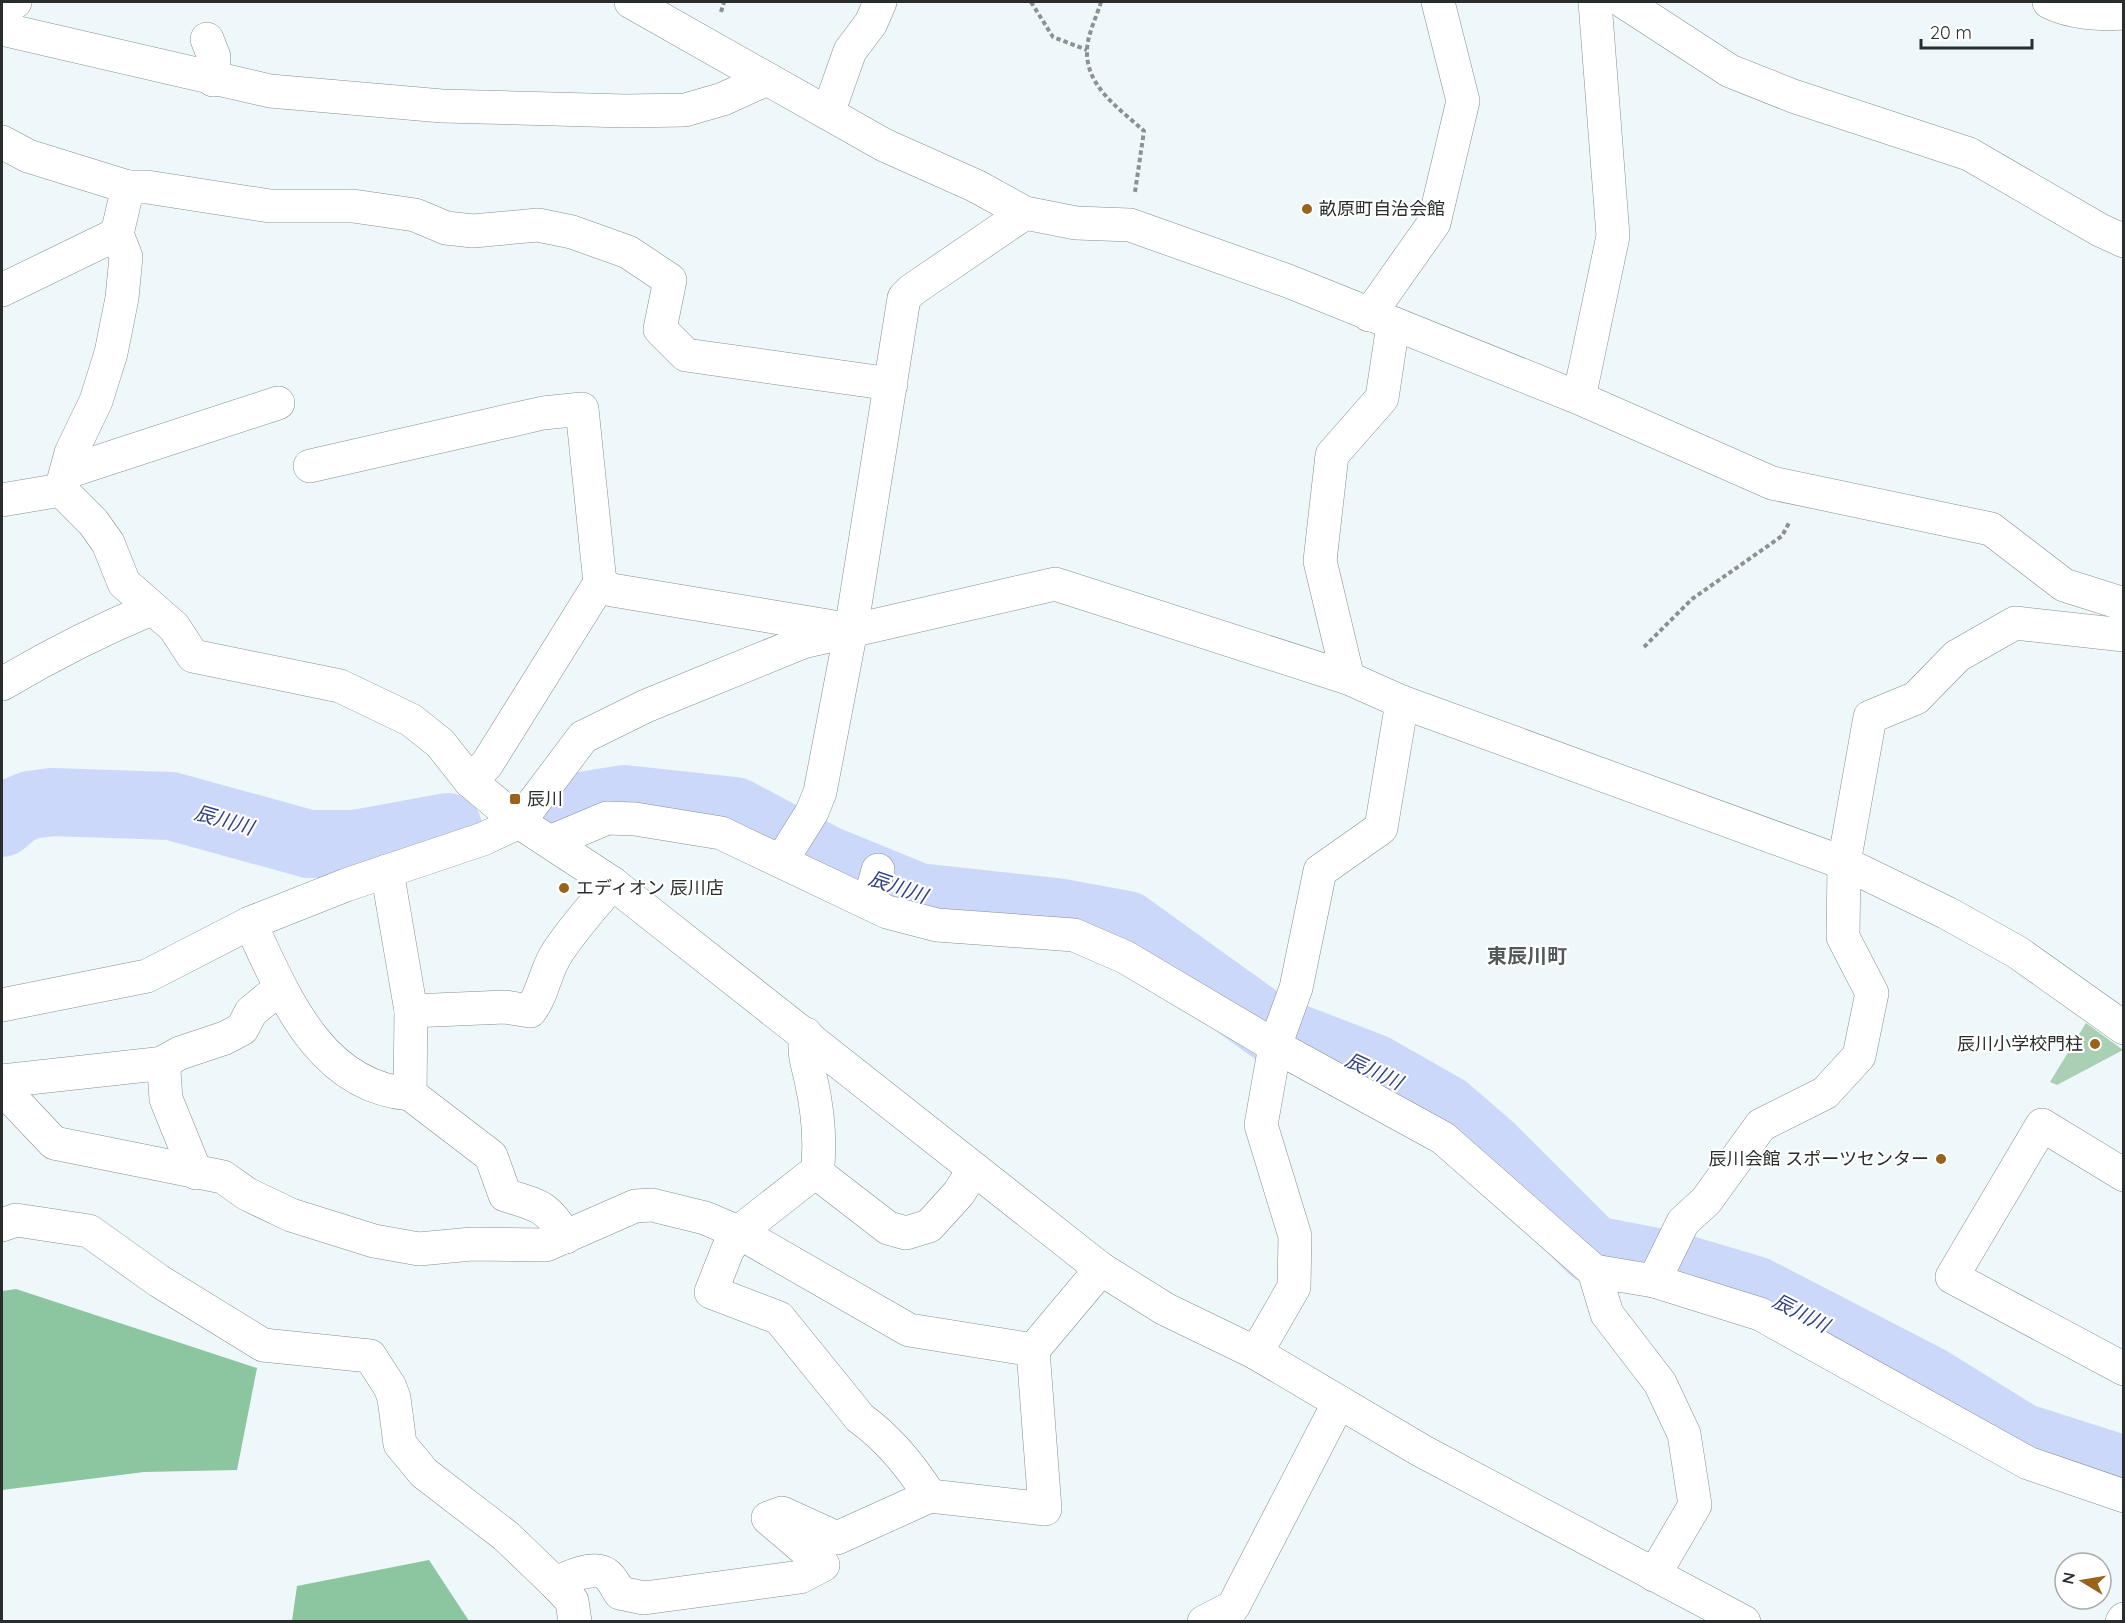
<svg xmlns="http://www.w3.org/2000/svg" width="2125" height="1623" viewBox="0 0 2125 1623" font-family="Quicksand,'Noto Sans JP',sans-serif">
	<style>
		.green { fill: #a9cfb5 }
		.forest { fill: #8bc6a0 }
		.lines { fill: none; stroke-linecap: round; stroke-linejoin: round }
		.river { stroke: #ccd8fa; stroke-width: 68 }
		.minor-casing { stroke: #878f91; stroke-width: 34 }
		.path { stroke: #8c9293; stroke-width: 4; stroke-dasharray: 4.5 3; stroke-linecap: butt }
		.minor { stroke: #fff; stroke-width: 33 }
		.poi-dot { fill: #99631b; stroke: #fff; stroke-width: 2 }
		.labels { text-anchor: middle; stroke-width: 4.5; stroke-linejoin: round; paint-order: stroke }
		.poi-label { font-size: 18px; fill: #2a2d2e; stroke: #fff; text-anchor: start }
		.water-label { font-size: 20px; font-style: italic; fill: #314082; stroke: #fff }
		.neighbourhood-label { font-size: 20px; font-weight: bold; fill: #515859; stroke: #fff }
	</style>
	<rect width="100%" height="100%" fill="#eef7f9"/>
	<path class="green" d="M2086,1023L2123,1050L2057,1085L2050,1082Z"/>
	<g class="forest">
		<path d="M16,1289L257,1368L237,1470L144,1472L2,1490V1291Z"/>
		<path d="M429,1560L469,1621H292L297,1586Z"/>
	</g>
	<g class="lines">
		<g class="river">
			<path d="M574,807L624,799L735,811L825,859L918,897L1056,912L1127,925L1270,1028L1374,1068L1446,1109L1491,1148L1593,1250L1671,1265L1755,1290L1929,1380L2021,1437L2124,1470"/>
			<path d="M2,823L16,811L30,805L52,802L171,806L309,844H355L448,827"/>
		</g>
		<defs>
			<g id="minor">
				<path d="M631,2L884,145L976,186L1025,213L1076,223L1130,225L1288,281L1579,398L1772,483L1991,529L2064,585L2124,604"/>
				<path d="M1624,2L1730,71L1793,96L1969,154L2100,230L2124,241"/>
				<path d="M2049,2C2070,13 2100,15 2124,13"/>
				<path d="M2,7L15,2"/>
				<path d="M2,29L270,91L442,106L626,111L685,110L723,99L767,79"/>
				<path d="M207,39L214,57L213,80"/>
				<path d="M828,113L850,51L871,23L880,2"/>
				<path d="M2,142L28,156L128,187L117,234L126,257L122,298L111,353L96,401L71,453L61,490"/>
				<path d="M128,187H147L270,206H353L415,215L446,228L473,231L538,225L572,232L628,252L670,280L660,329L686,355L891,384"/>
				<path d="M2,290L117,234"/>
				<path d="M1369,315L1434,223L1463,101L1438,2"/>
				<path d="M1579,398L1613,236L1595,2"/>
				<path d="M310,466L543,413L582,409L600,583L612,590L840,628"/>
				<path d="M67,472L278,403"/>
				<path d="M61,490L93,522L108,543L124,583L174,627L193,656L340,686L411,720L440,743L470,781L519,822L612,883L1101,1269L1165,1309L1256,1353L1422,1451L1744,1622"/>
				<path d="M2,500L61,490"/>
				<path d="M1348,678L1320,561L1332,455L1382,398L1393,325"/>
				<path d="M2,684C51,655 98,631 151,609"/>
				<path d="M470,781L487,764L600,583"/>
				<path d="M550,842L607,818L635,819L721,833L887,912L937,925L1074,935L1125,957L1275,1046L1443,1138L1594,1271"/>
				<path d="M782,860L812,812L820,792L851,630L904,298L912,290L1025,213"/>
				<path d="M387,871L411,1011L410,1094L491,1156L505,1195C540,1206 546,1205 566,1237"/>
				<path d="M869,903L878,870"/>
				<path d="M250,923C284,995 319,1087 410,1094"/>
				<path d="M2,1005L147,976L250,923L346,885L483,839L519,822L583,737L646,706L803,642L1055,584L1348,678L1402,702L1844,863L1947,913L2017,952L2124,1028"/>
				<path d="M411,1011L505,1007L530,1011C543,995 545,971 557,953C573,928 594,906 612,883"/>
				<path d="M806,1034C803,1054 807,1061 811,1080C818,1111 821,1143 817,1174"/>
				<path d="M158,1065L180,1053L225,1038L242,1029L251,1012L280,988"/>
				<path d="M2,1081L156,1064L164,1071L166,1099L196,1173"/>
				<path d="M2,1088L54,1143L223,1177L247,1194L291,1215L374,1241L419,1249L472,1244L546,1245L635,1206L652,1205L705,1218L740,1233L909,1330L1033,1350"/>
				<path d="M2124,1175L2042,1125L1952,1277L2124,1369"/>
				<path d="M2,1225L16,1220L89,1231L159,1281L263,1345L370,1356L390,1387L394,1398L400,1444L424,1473L506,1536L556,1584L572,1601L575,1622"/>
				<path d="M1654,1281L1683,1222L1706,1201L1761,1125L1825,1093L1859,1056L1872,993L1843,937L1844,863L1870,717L1916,698L1957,656L2015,623L2124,635"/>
				<path d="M1256,1353L1294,1287L1295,1236L1261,1125L1275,1046L1296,988L1320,871L1381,828L1402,702"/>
				<path d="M930,1496C911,1466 889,1439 860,1418L779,1318L711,1292L728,1249L745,1227L810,1176L817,1174L822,1177L888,1228L906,1233L929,1226L959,1193L974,1169"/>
				<path d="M1654,1575L1695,1505L1684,1434L1660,1383L1607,1314L1594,1271L1654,1281L1760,1314L2028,1463L2124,1496"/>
				<path d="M556,1584C567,1577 594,1565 606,1574C612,1578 616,1587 620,1593L644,1598L800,1577L823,1565L768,1518L782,1513L837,1538L930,1496L1045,1509L1033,1350L1101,1269"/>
				<path d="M1204,1622L1233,1607L1339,1402"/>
				<path d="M2122,1622L2124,1619"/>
			</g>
		</defs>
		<use href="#minor" class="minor-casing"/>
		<g class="path">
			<path d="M1031,2L1053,37L1087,50"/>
			<path d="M1101,2C1097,16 1087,35 1087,51C1086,87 1120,109 1144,131L1135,192"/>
			<path d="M721,12L724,2"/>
			<path d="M1644,647L1692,599L1782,536L1790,521"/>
		</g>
		<use href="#minor" class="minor"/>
	</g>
	<g class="poi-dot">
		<circle cx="1307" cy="209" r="6"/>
		<rect x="509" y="793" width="12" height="12" rx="3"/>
		<circle cx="564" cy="888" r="6"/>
		<circle cx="2095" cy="1044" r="6"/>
		<circle cx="1941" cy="1159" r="6"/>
	</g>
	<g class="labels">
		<g class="poi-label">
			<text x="1319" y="215">畝原町自治会館</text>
			<text x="527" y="805">辰川</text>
			<text x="576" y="894">エディオン 辰川店</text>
			<text x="2083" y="1050" text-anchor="end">辰川小学校門柱</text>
			<text x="1929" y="1165" text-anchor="end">辰川会館 スポーツセンター</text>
		</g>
		<g class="water-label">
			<text transform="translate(224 820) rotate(16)" y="7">辰川川</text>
			<text transform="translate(898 887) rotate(19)" y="7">辰川川</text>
			<text transform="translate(1374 1071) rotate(25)" y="7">辰川川</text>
			<text transform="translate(1801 1313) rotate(27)" y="7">辰川川</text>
		</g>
		<g class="neighbourhood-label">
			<text x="1527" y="963">東辰川町</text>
		</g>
	</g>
	<rect width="2125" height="1623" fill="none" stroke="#2a2d2e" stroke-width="6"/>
	<g transform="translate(2083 1581) rotate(281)"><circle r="28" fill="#ffffff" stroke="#aaabab" stroke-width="1.5"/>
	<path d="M0-4.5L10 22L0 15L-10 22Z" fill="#99631b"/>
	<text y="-9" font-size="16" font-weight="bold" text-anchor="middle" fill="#2a2d2e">N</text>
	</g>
	<path d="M1921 39v9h111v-9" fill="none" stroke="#2a2d2e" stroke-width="3"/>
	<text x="1930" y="39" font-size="18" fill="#2a2d2e" stroke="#ffffff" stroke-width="4.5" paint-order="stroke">20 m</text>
</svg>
